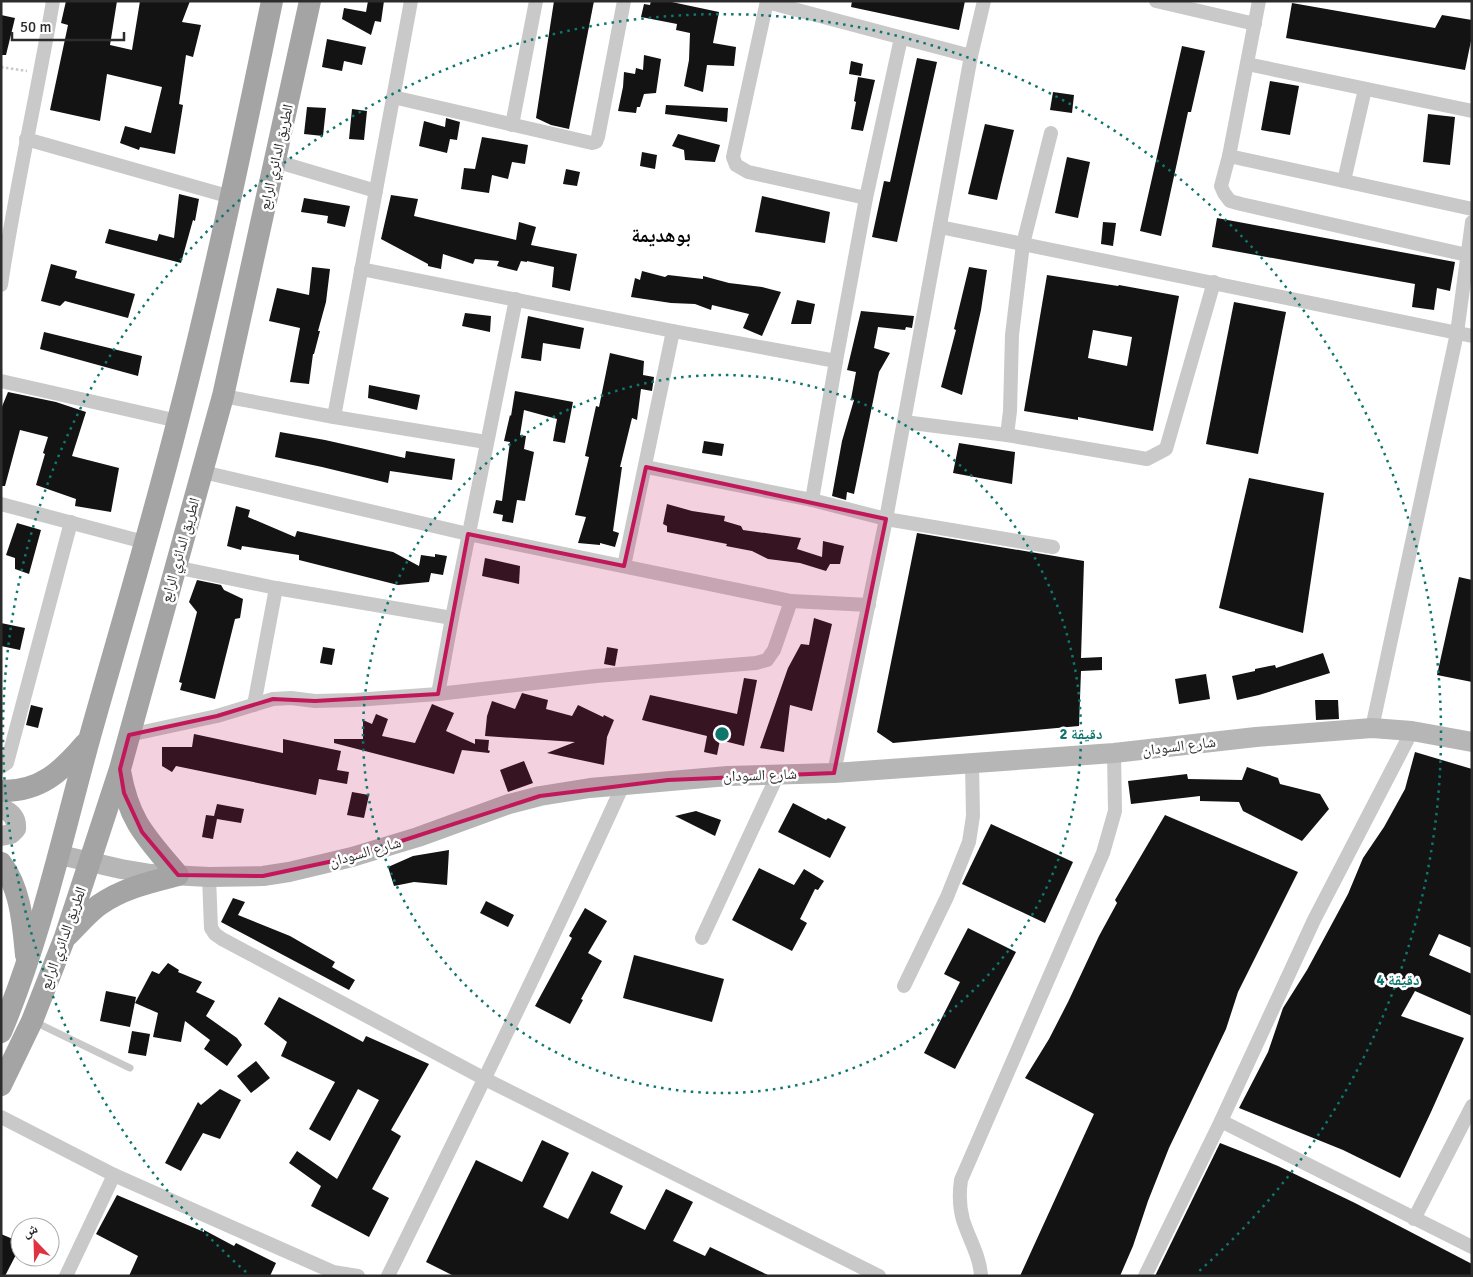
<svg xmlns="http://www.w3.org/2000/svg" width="1473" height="1277" viewBox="0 0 1473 1277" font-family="Signika,'Noto Naskh Arabic',sans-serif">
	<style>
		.building { fill: #131313; fill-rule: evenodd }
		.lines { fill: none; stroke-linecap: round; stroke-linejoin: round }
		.path { stroke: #c9c9c9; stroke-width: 2.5; stroke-dasharray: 2.5 2.5; stroke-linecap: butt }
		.service { stroke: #c9c9c9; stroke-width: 7 }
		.minor { stroke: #c9c9c9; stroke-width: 14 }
		.secondary { stroke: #b6b6b6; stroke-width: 20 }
		.primary { stroke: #a4a4a4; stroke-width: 22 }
		.marked { fill: #c2185b; fill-opacity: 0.2; stroke: #c2185b; stroke-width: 4; stroke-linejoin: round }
		.ring { fill: none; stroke: #0f766e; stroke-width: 2.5; stroke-dasharray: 2.5 5 }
		.labels { text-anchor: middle; stroke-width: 5; stroke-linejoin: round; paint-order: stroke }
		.street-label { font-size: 15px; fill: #2c2c2c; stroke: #fff }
		.district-label { font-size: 20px; font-weight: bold; fill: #000; stroke: #fff }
		.centre { fill: #0f766e; stroke: #fff; stroke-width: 2.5 }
		.ring-label { font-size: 15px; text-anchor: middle; font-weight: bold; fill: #0f766e; stroke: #fff; stroke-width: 5; stroke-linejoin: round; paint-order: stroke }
	</style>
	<rect width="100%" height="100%" fill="#fff"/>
	<g class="building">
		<path d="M66,1H117L110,45L132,50L140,1H190L182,22L201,25L193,57L186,55L179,104L183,105L175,154L140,147L139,150L120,143L125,126L151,133L162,87L107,74L100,121L50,110L68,25L61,23Z"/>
		<path d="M368,1H384L381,22L375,21L371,35L342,19L344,8L366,12Z"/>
		<path d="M554,1H594L569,129L551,125L536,118Z"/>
		<path d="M651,1H667L719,12L713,43L736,47L734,66L707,65L703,92L684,86L689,60L690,33L676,30L677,24L641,17L644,4L650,5Z"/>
		<path d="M852,1H965L959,30L851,7Z"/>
		<path d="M1292,3L1435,28L1442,15L1472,20V36L1465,70L1286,38Z"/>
		<path d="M1,15L15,18L6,55H1Z"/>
		<path d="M327,39L366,47L362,65L344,61L342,71L322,67Z"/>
		<path d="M1182,46L1205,51L1191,112H1188L1161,236L1140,231Z"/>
		<path d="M644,55L661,59L656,93L644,94L640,107H637L636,113L618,111L623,87L624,72L635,74L636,68L643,70Z"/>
		<path d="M917,58L937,62L897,242L872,237L884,181L890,182Z"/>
		<path d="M851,61L863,64L861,76L849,74Z"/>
		<path d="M858,77L875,80L863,131L851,129L856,102L854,101Z"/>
		<path d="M1270,81L1299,86L1290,135L1261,130Z"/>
		<path d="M1053,92L1074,95L1072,113L1050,110Z"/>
		<path d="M666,105L728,108L727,122L665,114Z"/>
		<path d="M307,107L326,108L323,136L304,134Z"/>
		<path d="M352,109L367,111L364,140L349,139Z"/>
		<path d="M1428,114L1455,117L1450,165L1423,162Z"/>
		<path d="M446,118L460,122L457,140L450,139L447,153L419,146L424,121L445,127Z"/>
		<path d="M985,124L1014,130L997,200L968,194Z"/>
		<path d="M678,134L720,145L715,162L685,160L684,150L672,146Z"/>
		<path d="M482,137L528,145L525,164L512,162L508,179L492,175L489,193L461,189L464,168L475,169Z"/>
		<path d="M642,152L657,155L655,169L640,166Z"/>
		<path d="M1067,157L1090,162L1078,218L1055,213Z"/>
		<path d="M566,169L580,172L577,186L563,184Z"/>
		<path d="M179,194L199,199L195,221L193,220L181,263L105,243L109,229L157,241L159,234L174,238Z"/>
		<path d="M391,195L418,199L414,216L516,240L519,222L536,227L531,245L577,254L570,291L552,287L554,267L527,261V262L521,261L517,271L497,266L499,261L475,259L473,264L443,254L441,269L428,266V264L381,239Z"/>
		<path d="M762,196L830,212L825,243L755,232Z"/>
		<path d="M304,198L350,206L345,227L327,223L328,216L301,212Z"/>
		<path d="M1217,218L1455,262L1450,291L1437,288L1434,310L1412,307L1415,284L1212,247Z"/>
		<path d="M1103,222L1116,223L1113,246L1101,244Z"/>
		<path d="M51,264L77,271L75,278L135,294L128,318L65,301L60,306L41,301Z"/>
		<path d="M312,267L330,269L326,302L318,331H320L314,354H313L309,384L290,382L300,328L269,321L277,288L309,295Z"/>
		<path d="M969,267L987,270L981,310L962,395L941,387L956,330L954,329Z"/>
		<path d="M642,271L665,277L668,275L703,279V276L729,283L762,287L781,292L762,336L743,328L749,314L712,305L711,310L695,304L671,303L631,297L635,278L640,280Z"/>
		<path d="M1047,275L1118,286L1119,285L1179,296L1153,431L1078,417V420L1024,411ZM1093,330L1132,337L1127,366L1088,358Z"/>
		<path d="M797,300L815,304L811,324H791Z"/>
		<path d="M1234,302L1286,312L1258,454L1206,444Z"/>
		<path d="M861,311L914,316L912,328L906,327L905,330L878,327L874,348L890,353L879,372L854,494L847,492L846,500L832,496L842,441L854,400L851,399L856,372L847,370Z"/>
		<path d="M465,313L491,316L490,332L462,326Z"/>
		<path d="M528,316L584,328L580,349L543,343L541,361L521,358Z"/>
		<path d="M44,332L142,356L138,376L40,349Z"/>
		<path d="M610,353L644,361L643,375L654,377L652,391L641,389L637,420L632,418L620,467H622L613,531L619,533L615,547L600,543V545L578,543L586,517L575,515L589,457L585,456L596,406L599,407Z"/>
		<path d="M369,385L420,395L417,410L368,398Z"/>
		<path d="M515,391L573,402L565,443L553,441L557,419L524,410L520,435L526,436L524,449L534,452L525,501L517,500L513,523L502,521L503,515L493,513L496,500L502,501L510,442L504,441L510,415L511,416Z"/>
		<path d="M8,392L56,402L86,412L72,456L119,468L111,512L75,506L76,499L36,485L45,454L43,453L48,437L20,430L5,486H1V409Z"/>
		<path d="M280,432L325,440L405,458L406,451L455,459L452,480L390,471L388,483L322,467L275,457Z"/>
		<path d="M704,441L724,444L722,456L702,453Z"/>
		<path d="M959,443L1015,452L1012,484L953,473Z"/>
		<path d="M1249,478L1324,493L1303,633L1219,608Z"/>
		<path d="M667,504L692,511L725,516L724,521L741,526L743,530L801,538L797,549L822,557L823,541L844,546L840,564H830L826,571L800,563L768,559L752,551L726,546L727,544L667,532V526L663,524Z"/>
		<path d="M236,506L250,510L248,517L295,537L297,531L393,552L419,566L421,555L435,557V554L447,556L443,575L431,573L429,582L398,585L299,560V555L242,546L241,550L227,546Z"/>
		<path d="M17,523L41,530L29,574L15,569V558L6,555Z"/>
		<path d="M917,533L1084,561L1081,658L1102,657V670L1081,671L1079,726L893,743L877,732Z"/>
		<path d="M485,558L520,566L519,584L482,576Z"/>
		<path d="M1459,577L1472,580V682L1437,675Z"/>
		<path d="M197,580L221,585L224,590L243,599L240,618L235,619L215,699L180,690L182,683L179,682L197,612L189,602Z"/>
		<path d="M814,618L832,624L812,711L790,705L784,752L760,748L788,668L801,644L809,645Z"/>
		<path d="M1,623L25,628L20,650L1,646Z"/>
		<path d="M323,647L335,649L332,665L320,663Z"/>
		<path d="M607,647L618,649L615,666L604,664Z"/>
		<path d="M1323,653L1330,673L1259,695L1237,700L1232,676L1255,671V669L1275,665L1276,668Z"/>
		<path d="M1206,674L1210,699L1179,704L1175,679Z"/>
		<path d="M744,678L757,680L744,746L720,740L717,755L704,752L707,736L642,720L650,695L737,714Z"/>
		<path d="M522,693L548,700L546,709L572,716L578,705L603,717L604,715L614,720L607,737L604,765L547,753L575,742L485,736L487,716L492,701L515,709Z"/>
		<path d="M1315,700H1338L1339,719L1316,720Z"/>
		<path d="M432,704L454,713L446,731L475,744V739L489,740L488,750L490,751L489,753L462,750L454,774L334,743V739H363V720L372,724L376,714L388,719L382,736L415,743Z"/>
		<path d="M31,705L43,708L38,728L26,725Z"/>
		<path d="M194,734L283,753V739L341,751L337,770L349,772L347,784L319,779L316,795L176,766L172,772L162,766V747H192Z"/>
		<path d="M1415,752L1472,769V948L1439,934L1429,955L1472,974V1016L1415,991L1401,1016L1464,1038L1431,1112L1400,1178L1343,1150L1239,1108L1268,1052L1283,1008L1307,970L1348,894L1363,858L1384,827L1405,789Z"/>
		<path d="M524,761L533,783L508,792L500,770Z"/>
		<path d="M1247,767L1278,778L1280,784L1320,794L1329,809L1302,841L1243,811L1239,802L1200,801V796L1131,804L1128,781L1187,774L1188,779L1242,780Z"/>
		<path d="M352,792L369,795L364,818L347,815Z"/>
		<path d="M793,803L826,820L828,818L846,827L830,858L778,832Z"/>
		<path d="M217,804L244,809L241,823L217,819L213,839L202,837L206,815L214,816Z"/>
		<path d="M696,811L721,820L715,836L675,816Z"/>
		<path d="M1165,815L1298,872L1238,992L1226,1029L1169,1148L1148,1201L1133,1246L1120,1276H1020L1094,1114L1025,1078L1049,1039L1068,1002L1099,936L1117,903L1115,900Z"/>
		<path d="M991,824L1073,862L1045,923L962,884Z"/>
		<path d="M449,850L447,885L414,882L394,886L388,867L413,856Z"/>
		<path d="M759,868L794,885L804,869L824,881L818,890L815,889L800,919L807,923L792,951L732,920Z"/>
		<path d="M233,898L245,902L238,915L290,936L335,962L332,967L355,980L349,990L221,922Z"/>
		<path d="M486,901L514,915L508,927L480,913Z"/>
		<path d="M585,908L607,921L588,953L602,961L581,999L583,1000L570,1024L535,1006L572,938L569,936Z"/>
		<path d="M968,928L1016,952L955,1069L924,1053L960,982L944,974Z"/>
		<path d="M634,955L724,979L712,1022L623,998Z"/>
		<path d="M168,963L179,970L178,972L202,982L196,992L215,1001L206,1016L237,1038L242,1045L227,1066L204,1049L210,1040L185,1021L181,1042L153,1037L158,1013L135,1003L152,971L159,974Z"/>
		<path d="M106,991L136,997L130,1027L100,1021Z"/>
		<path d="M279,997L363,1042L366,1036L429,1064L391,1130L401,1136L372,1189L389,1198L369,1237L311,1206L321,1186L289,1163L297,1151L337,1179L379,1100L358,1089L330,1141L309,1129L335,1082L281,1056L287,1042L264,1024Z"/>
		<path d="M132,1031L150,1034L146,1056L128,1053Z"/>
		<path d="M256,1061L270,1078L251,1093L237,1076Z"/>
		<path d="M220,1089L241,1100L220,1139L203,1133L181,1171L165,1163L198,1102L201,1105Z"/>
		<path d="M542,1140L569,1153L543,1207L568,1219L592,1171L623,1186L610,1213L645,1230L666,1189L693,1202L673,1241L705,1256L710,1247L770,1276H454L426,1262L476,1160L522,1182Z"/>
		<path d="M1220,1143L1278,1166L1355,1203L1472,1264V1276H1155Z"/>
		<path d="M117,1195L204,1232V1230L234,1246L236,1243L276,1263L270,1276H129L138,1256L96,1234Z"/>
		<path d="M1,1234L20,1242V1247L5,1276H1Z"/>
	</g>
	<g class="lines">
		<path class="path" d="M1,67L27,71"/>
		<path class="service" d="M35,1022L130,1068"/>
		<g class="minor">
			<path d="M767,1L733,157L736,165L748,172L866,198"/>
			<path d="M1156,1L1255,24"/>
			<path d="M1259,1L1229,156L1221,186L1224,193L1230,201L1241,204L1467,255"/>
			<path d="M767,2L971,56"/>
			<path d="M1247,64L1472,111"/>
			<path d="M393,97L592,143L596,142L598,137L624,1"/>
			<path d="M512,125L536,1"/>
			<path d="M26,139L231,197"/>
			<path d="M1229,156L1472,209"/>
			<path d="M275,161L376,191"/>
			<path d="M1344,181L1365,89"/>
			<path d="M940,227L1472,336"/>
			<path d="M361,269L673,331L836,361"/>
			<path d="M1,285C15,190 37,96 53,1"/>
			<path d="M1,381L178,421"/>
			<path d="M223,396L334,417L486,442"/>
			<path d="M334,417L411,1"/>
			<path d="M904,422L1007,435L1147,459L1166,449L1214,282"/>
			<path d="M1007,435L1010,411L1012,335L1023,244L1051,133"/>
			<path d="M646,467L812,500L886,519L1053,547"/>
			<path d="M203,472L468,534L791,601L869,605"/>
			<path d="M812,500L836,361L866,198L901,38"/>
			<path d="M1,504L144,542"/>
			<path d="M624,566L673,331"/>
			<path d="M175,567L276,588L452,618"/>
			<path d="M438,694L452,618L516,299"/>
			<path d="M254,705L276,588"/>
			<path d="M1372,728L1457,333L1472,222"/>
			<path d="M129,735L217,716L273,699L291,698L315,701L355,700L438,694L596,676L756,663L767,660L774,650L791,601"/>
			<path d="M1,767L7,763L71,522"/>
			<path d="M834,773L886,519L971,56L984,1"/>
			<path d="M209,877L211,928L215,934L222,939L485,1079L879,1276"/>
			<path d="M702,938L778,774"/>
			<path d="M904,986L947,897L969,842L973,816L972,764"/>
			<path d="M1,1117L114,1175L333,1272L358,1276"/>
			<path d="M1221,1121L1472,1247"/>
			<path d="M1414,1219L1472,1106"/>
			<path d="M66,1276L114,1175"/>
			<path d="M388,1276C468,1113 548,950 623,785"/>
			<path d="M981,1276C980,1256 969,1239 963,1220C959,1206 959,1194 961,1180L1103,853L1115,811L1114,753"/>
			<path d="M1145,1276L1221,1121L1314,920L1412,731"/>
		</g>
		<g class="secondary">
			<path d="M1,808C11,812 17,818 16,829L11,834L1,836"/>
			<path d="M60,855L121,869L151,874L209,877L263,876L289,872L352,857L418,837L509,804L540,796L590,788L728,776L834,773L1114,753L1256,737L1372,728L1412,731L1472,742"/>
		</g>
		<g class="primary">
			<path d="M1,791C40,792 62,771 85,744"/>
			<path d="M1,863C21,889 23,924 26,955"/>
			<path d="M68,935C78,925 88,913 99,905C123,888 151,882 178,875C146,837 129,822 120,771"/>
			<path d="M1,1032C41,937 62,838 89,740C119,633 151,527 178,420C214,281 243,141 272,1"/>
			<path d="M1,1085L32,1021L65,937L120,769L223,396L310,1"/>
		</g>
	</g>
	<path class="marked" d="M646,467L886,519L834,773L668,780L540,796L352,857L263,876L178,875L142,832L124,793L120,769L129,735L217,716L273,699L315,701L438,694L468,534L624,566Z"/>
	<g class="ring">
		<circle cx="722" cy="734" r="359"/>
		<path d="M246 1272A719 719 0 1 1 1198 1272"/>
	</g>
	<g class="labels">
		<g class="street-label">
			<text transform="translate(276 157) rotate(-77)" y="5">الطريق الدائري الرابع</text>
			<text transform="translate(180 550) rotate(-74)" y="5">الطريق الدائري الرابع</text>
			<text transform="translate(1179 746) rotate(-7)" y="5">شارع السودان</text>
			<text transform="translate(760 775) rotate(-2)" y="5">شارع السودان</text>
			<text transform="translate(365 852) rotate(-16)" y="5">شارع السودان</text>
			<text transform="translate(63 938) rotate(-70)" y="5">الطريق الدائري الرابع</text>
		</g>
		<g class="district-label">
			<text x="661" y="242">بوهديمة</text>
		</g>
	</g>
	<circle cx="722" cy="734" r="8" class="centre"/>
	<g class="ring-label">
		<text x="1081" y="739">2 دقيقة</text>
		<text x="1398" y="985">4 دقيقة</text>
	</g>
	<rect width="1473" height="1277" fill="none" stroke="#2c2c2c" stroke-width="5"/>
	<g transform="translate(35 1242) rotate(337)"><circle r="24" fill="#ffffff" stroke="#ababab"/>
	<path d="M0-4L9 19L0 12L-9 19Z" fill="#df3341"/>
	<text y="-8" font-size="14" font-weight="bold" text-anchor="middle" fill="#2c2c2c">ش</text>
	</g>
	<path d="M12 32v8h112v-8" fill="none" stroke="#2c2c2c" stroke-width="2.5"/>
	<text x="20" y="32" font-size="15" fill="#2c2c2c" stroke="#ffffff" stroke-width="4" paint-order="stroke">50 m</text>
</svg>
